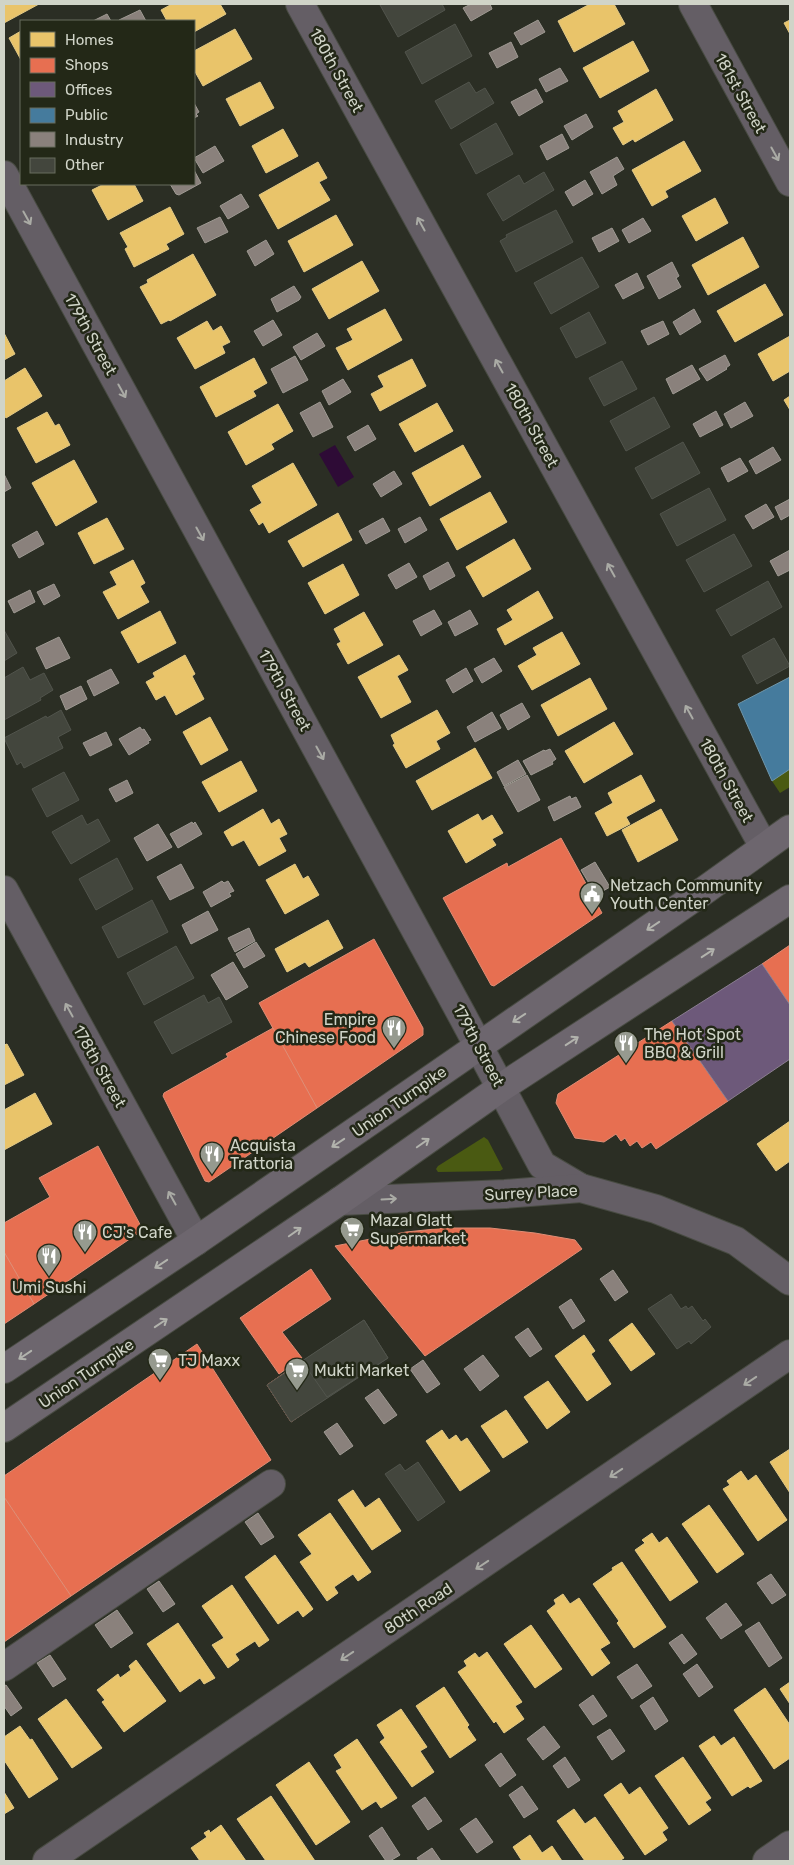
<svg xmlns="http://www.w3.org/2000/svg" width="794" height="1865" viewBox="0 0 794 1865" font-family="Rubik,sans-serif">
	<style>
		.green { fill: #4a5a12 }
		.water { fill: #2e0b36 }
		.homes { fill: #e9c46a; stroke: #e2c986 }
		.shops { fill: #e76f51; stroke: #e08d75 }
		.offices { fill: #6d597a; stroke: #8b7e91 }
		.public { fill: #457b9d; stroke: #6f96aa }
		.industry { fill: #8a817c; stroke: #9f9a93 }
		.building { fill: #43463d; stroke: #51544c }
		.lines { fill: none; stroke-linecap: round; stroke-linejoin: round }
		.minor-casing { stroke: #484b42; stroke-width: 30 }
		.major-casing { stroke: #484b42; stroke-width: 30 }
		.minor { stroke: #645e65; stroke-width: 28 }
		.major { stroke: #6d666e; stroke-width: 28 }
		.oneway { stroke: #aaaba5 }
		.oneway2 { stroke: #b2b3ad }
		.labels { text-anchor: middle; stroke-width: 5; stroke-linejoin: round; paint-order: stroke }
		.street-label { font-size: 16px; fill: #d0d4c8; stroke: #232817 }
		.poi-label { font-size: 16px; fill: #d0d4c8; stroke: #232817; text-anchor: start }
	</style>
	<rect width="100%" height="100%" fill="#2b2e24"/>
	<g class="green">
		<path d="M790,769V787L780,793L772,781Z"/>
		<path d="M484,1137L488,1140L503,1169L500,1171L438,1172L436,1169L438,1166Z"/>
	</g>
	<path class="water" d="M335,445L354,477L338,487L319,454Z"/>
	<g class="homes">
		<path d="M4,4H39L4,23Z"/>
		<path d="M172,4H220L226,14L194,32V21H167L161,10Z"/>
		<path d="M590,4H614L625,24L574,52L558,21Z"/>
		<path d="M790,20V34L784,23Z"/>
		<path d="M235,29L252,59L203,86L194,70V51Z"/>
		<path d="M21,31V60L9,38Z"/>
		<path d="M633,41L649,71L600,98L583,68Z"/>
		<path d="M260,82L274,108L240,126L226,99Z"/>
		<path d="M656,89L673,120L635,142L633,139L623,145L613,128L624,122L618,111Z"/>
		<path d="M283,129L298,156L266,173L252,146Z"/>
		<path d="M684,141L701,171L665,191L668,197L652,206L632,170Z"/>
		<path d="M318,162L327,178L319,182L330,200L278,229L259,195Z"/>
		<path d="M104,184H134L143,201L108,220L92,190Z"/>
		<path d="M715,198L728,223L696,241L682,216Z"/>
		<path d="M170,207L184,234L166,244L169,249L134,267L125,249L128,247L120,233Z"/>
		<path d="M336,215L353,245L304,272L288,241Z"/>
		<path d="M743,237L759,267L708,295L692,265Z"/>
		<path d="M193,254L216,295L170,321L169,320L161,324L140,287L148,283L147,280Z"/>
		<path d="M362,261L379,291L329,319L312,289Z"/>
		<path d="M765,284L783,315L735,342L717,311Z"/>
		<path d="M385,309L402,340L348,370L336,348L353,340L347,329Z"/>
		<path d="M207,321L213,331L221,326L230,342L222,346L225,353L195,369L177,338Z"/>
		<path d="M4,333L15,354L4,360Z"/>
		<path d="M790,336V371L773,381L758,354Z"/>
		<path d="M254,358L267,383L253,391L256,396L216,417L200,387Z"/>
		<path d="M412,359L426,386L380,411L371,394L384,387L378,376Z"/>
		<path d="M25,368L42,396L6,418L4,415V381Z"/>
		<path d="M790,396V410L784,400Z"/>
		<path d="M437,403L453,431L415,452L399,424Z"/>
		<path d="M278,404L293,431L271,444L274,449L246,465L228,432Z"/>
		<path d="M47,412L55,426L59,424L70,445L36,463L17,428Z"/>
		<path d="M463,445L481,477L430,506L412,473Z"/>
		<path d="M74,460L97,502L56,526L32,483Z"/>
		<path d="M293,463L317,505L269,533L263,522L259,525L250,510L262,503L252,486Z"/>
		<path d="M490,492L507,522L457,550L440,519Z"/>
		<path d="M338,513L352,540L303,567L288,541Z"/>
		<path d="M107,518L124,549L94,564L78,533Z"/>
		<path d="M514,539L531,569L483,597L466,567Z"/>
		<path d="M133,560L145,583L140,586L149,602L118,619L103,592L117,585L110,572Z"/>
		<path d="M343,564L359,595L325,614L308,583Z"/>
		<path d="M538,591L553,618L505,645L497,629L513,620L507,610Z"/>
		<path d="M160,611L176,643L138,663L121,632Z"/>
		<path d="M364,612L383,645L348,664L337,644L341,642L334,629Z"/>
		<path d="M562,632L580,664L532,690L518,666L537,655L533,648Z"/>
		<path d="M185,655L195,674L192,676L204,699L176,715L165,695L156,700L146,682L155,677L153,673Z"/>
		<path d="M399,655L408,670L397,676L411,702L381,718L358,677Z"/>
		<path d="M590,678L607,709L558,736L541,705Z"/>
		<path d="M437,710L450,733L436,741L440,749L406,768L393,745L395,744L391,735Z"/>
		<path d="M210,717L228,750L201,765L183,732Z"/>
		<path d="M614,722L633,754L584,783L565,751Z"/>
		<path d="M475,748L492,778L432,810L416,781Z"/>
		<path d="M241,761L257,791L219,812L202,782Z"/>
		<path d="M641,775L655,801L626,817L630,824L607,836L595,813L613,803L608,793Z"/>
		<path d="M263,809L271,824L279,819L287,834L279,838L286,851L259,866L244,840L232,846L224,832Z"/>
		<path d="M661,809L678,840L638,862L622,830Z"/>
		<path d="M478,814L482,821L492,815L503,833L492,839L496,845L466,863L448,831Z"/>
		<path d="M295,864L303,879L308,876L319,895L285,914L266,880Z"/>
		<path d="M328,920L343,948L309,967L305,962L287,972L275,949Z"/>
		<path d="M7,1044L24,1075L4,1085V1045Z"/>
		<path d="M35,1093L52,1124L4,1150V1110Z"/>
		<path d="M790,1121V1161L776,1171L757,1144Z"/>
		<path d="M632,1323L655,1354L631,1371L609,1340Z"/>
		<path d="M584,1335L595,1351L591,1354L611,1384L587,1401L555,1356Z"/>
		<path d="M548,1381L570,1412L547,1429L524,1397Z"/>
		<path d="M506,1410L528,1442L503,1458L481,1426Z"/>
		<path d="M442,1430L449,1440L456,1435L461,1442L467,1438L490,1471L460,1491L426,1441Z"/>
		<path d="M790,1449V1493L770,1462Z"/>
		<path d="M741,1471L748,1481L756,1475L787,1520L758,1541L723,1489L730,1485L727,1481Z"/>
		<path d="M353,1490L365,1508L379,1498L401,1531L372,1550L338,1500Z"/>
		<path d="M709,1505L744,1554L717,1573L682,1524Z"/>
		<path d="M330,1513L371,1572L358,1581L353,1574L334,1587L338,1593L327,1601L300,1562L312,1554L298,1535Z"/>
		<path d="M652,1533L659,1543L667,1537L698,1582L670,1601L635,1550L645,1543L642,1540Z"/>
		<path d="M275,1555L313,1609L303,1617L298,1610L278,1624L245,1577Z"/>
		<path d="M622,1562L666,1627L634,1648L617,1623L619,1621L593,1584L613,1570L612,1568Z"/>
		<path d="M232,1585L269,1640L259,1647L255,1641L235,1654L239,1660L228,1668L212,1645L224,1638L202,1606Z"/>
		<path d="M563,1594L570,1604L579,1598L610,1643L600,1649L610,1663L592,1676L547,1611L556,1604L554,1600Z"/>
		<path d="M178,1623L215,1678L204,1684L200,1678L180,1692L147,1644Z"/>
		<path d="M531,1625L562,1669L535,1688L504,1644Z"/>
		<path d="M487,1652L522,1702L515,1706L524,1719L504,1733L496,1721L494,1723L458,1672L467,1666L464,1661L475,1653L479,1658Z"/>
		<path d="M136,1660L166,1701L124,1732L102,1702L105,1700L97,1690L118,1674L120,1678L131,1670L129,1666Z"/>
		<path d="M790,1682V1704L780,1689Z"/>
		<path d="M444,1687L469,1725L467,1727L476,1740L450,1758L416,1706Z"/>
		<path d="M765,1688L790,1725V1758L774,1769L734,1710Z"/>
		<path d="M66,1699L102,1748L72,1768L38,1719Z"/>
		<path d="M401,1709L427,1747L420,1751L434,1772L412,1787L380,1742L385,1738L377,1725Z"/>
		<path d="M20,1726L30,1740L32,1739L58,1779L29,1798L4,1760V1737Z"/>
		<path d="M714,1736L721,1746L734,1737L762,1781L750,1788L748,1786L732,1796L699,1746Z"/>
		<path d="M357,1739L397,1798L381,1808L376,1801L362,1810L336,1771L342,1768L334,1755Z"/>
		<path d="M683,1757L711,1798L705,1802L711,1810L689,1825L655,1776Z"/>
		<path d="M309,1762L350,1822L316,1845L276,1785Z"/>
		<path d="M621,1783L629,1795L640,1787L668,1828L662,1832L667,1840L645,1855L604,1795Z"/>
		<path d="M4,1792L14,1808L4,1814Z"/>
		<path d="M271,1796L315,1861H266L237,1819Z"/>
		<path d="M574,1809L585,1824L595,1817L624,1858L619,1861H585L557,1821Z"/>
		<path d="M221,1825L246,1861H200L191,1848L207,1837L204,1833L209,1830L210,1833Z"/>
		<path d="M530,1835L542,1853L552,1846L562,1861H522L513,1847Z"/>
	</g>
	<g class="shops">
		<path d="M561,838L602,913L494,986L491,985L443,898L507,863L508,867Z"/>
		<path d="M374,939L423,1028V1035L317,1108L259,1003Z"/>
		<path d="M790,945V1005L762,964Z"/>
		<path d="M672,1021L728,1101L656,1149L651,1142L642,1148L637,1141L630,1146L625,1138L621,1141L616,1134L604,1142L575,1138L556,1103L558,1094Z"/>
		<path d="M273,1028L317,1108L209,1182L205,1181L163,1096L164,1093L228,1057L226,1054Z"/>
		<path d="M98,1146L143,1230L34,1304L4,1252V1223L50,1197L39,1178Z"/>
		<path d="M445,1228H490L535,1233L575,1240L582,1249L425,1356L335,1246L406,1232Z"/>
		<path d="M4,1252L34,1304L4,1324Z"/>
		<path d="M311,1269L331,1299L282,1332L302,1358L279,1374L240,1318Z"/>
		<path d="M197,1344L271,1460L71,1596L4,1497V1476Z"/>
		<path d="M302,1361L327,1397L291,1422L267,1385Z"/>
		<path d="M4,1497L71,1596L4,1642Z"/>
	</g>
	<path class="offices" d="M762,964L790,1005V1059L728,1101L672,1021Z"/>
	<path class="public" d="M790,677V769L772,781L738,704Z"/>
	<g class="industry">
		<path d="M471,4H490L492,9L471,21L463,8Z"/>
		<path d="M140,10L146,21H119V20Z"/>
		<path d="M107,14L111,21H93Z"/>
		<path d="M538,20L545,32L521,45L514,33Z"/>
		<path d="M511,42L518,57L497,68L489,53Z"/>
		<path d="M560,68L568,81L546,92L539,79Z"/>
		<path d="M536,89L543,102L519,116L511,102Z"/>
		<path d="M194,103L199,112L196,114L198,116L194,118Z"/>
		<path d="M586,114L593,127L572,140L564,126Z"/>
		<path d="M562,134L569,148L547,160L540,146Z"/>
		<path d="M215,146L224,161L203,173L194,158Z"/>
		<path d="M617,157L624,169L613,176L617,185L602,194L590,172Z"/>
		<path d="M194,170L201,183L179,195L176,194L170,184H194Z"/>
		<path d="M585,180L593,194L573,206L565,192Z"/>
		<path d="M241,194L249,207L228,219L220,206Z"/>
		<path d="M220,217L228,232L205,243L197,228Z"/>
		<path d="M643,218L651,231L629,243L622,230Z"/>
		<path d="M612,228L619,241L599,252L592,238Z"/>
		<path d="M266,240L274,254L255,266L247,251Z"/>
		<path d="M672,262L679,276L676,278L681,287L659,299L647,276Z"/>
		<path d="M637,273L644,288L623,299L615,285Z"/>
		<path d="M294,286L301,297L299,300L277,312L271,299Z"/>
		<path d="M694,309L701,322L680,335L673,322Z"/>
		<path d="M273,320L282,335L263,346L254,331Z"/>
		<path d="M663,321L669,334L648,345L641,331Z"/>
		<path d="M317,333L325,346L301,360L293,347Z"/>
		<path d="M725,355L730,365L726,368L727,369L707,381L699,369Z"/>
		<path d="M295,356L308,380L283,393L271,369Z"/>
		<path d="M692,365L700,379L673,394L666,379Z"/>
		<path d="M343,379L351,392L329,405L322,391Z"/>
		<path d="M320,402L333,427L313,437L300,413Z"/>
		<path d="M745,402L753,416L731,428L724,414Z"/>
		<path d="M716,411L723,425L700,437L693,424Z"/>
		<path d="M368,425L376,439L355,451L347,437Z"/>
		<path d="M773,447L781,460L756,474L749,461Z"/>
		<path d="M740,458L748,471L728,482L721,468Z"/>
		<path d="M394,471L402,484L381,497L373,484Z"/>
		<path d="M4,474L11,488L4,492Z"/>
		<path d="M790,499V515L781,520L775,507Z"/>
		<path d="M766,504L774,517L753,529L745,516Z"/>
		<path d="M420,517L427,530L405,543L398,529Z"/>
		<path d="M383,518L390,531L366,544L359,531Z"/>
		<path d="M37,531L44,544L19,558L12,545Z"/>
		<path d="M790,550V570L778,576L770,561Z"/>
		<path d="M448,562L455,576L430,590L423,576Z"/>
		<path d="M409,563L417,577L396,589L388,575Z"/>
		<path d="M54,584L60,596L44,605L37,592Z"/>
		<path d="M30,590L35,602L14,613L8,601Z"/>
		<path d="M434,610L442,624L421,636L413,621Z"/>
		<path d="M470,610L478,624L455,636L448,622Z"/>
		<path d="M59,637L70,658L46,669L36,648Z"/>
		<path d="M494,658L502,671L482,683L474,669Z"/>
		<path d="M466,668L473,681L453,693L446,680Z"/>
		<path d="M111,669L119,683L94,696L87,681Z"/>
		<path d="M81,686L87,699L66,710L60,696Z"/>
		<path d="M522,703L530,717L508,730L500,715Z"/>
		<path d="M492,712L501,728L475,742L467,727Z"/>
		<path d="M140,727L142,730L144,729L151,740L148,741L149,743L129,755L119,739Z"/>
		<path d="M106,732L112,745L90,756L83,743Z"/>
		<path d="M550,749L556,759L552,762L553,764L531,775L523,761L544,750L545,751Z"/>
		<path d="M518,760L526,774L504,786L497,772Z"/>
		<path d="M527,775L540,800L518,812L504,787Z"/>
		<path d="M127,780L133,793L116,802L109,789Z"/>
		<path d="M570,796L571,799L576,797L581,807L554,821L548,807Z"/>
		<path d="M192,822L193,824L195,822L202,834L178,848L170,834Z"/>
		<path d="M158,824L172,847L147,861L134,838Z"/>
		<path d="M595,862L610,887L596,895L581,870Z"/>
		<path d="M181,864L194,888L170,900L157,877Z"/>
		<path d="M222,881L224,883L228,881L234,891L229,893L231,896L211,907L203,892Z"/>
		<path d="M208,911L218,930L191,944L182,925Z"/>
		<path d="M249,928L255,941L235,952L228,938Z"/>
		<path d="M256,942L265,956L244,968L236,954Z"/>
		<path d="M233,962L248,987L226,1000L211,975Z"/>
		<path d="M613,1270L628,1292L615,1301L600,1279Z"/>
		<path d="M571,1299L585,1321L573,1329L559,1307Z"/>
		<path d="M528,1328L542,1349L530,1357L515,1337Z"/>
		<path d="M483,1355L499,1376L480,1391L464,1369Z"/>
		<path d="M423,1360L440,1384L427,1393L410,1369Z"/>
		<path d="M378,1389L397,1415L384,1424L365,1398Z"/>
		<path d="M337,1423L353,1446L340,1455L324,1432Z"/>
		<path d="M258,1513L274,1537L261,1545L245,1522Z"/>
		<path d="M771,1574L786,1595L772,1604L757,1583Z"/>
		<path d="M159,1581L175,1604L163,1612L147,1589Z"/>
		<path d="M726,1603L742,1625L721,1639L706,1618Z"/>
		<path d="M117,1610L133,1633L111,1648L95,1625Z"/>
		<path d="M759,1622L782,1658L769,1667L745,1631Z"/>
		<path d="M682,1634L697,1654L684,1664L669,1643Z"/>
		<path d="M50,1655L66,1679L53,1687L37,1663Z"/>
		<path d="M637,1664L652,1686L632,1699L617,1677Z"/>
		<path d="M697,1664L713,1687L699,1697L683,1674Z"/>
		<path d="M6,1685L22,1708L11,1716L4,1706V1686Z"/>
		<path d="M593,1695L607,1716L593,1725L579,1705Z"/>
		<path d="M653,1697L668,1721L655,1730L640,1706Z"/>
		<path d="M544,1726L560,1747L543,1760L527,1739Z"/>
		<path d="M610,1729L625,1751L612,1760L597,1737Z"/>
		<path d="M501,1753L516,1775L500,1787L485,1765Z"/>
		<path d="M565,1757L580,1780L568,1788L553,1766Z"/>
		<path d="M522,1786L538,1809L524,1818L509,1795Z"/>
		<path d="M425,1797L442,1821L428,1830L412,1806Z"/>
		<path d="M476,1818L493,1842L477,1853L460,1829Z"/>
		<path d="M382,1827L400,1855L390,1861H386L369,1836Z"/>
		<path d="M432,1848L441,1861H419L417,1858Z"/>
	</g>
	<g class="building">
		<path d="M382,4H442L445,10L398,37L380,5Z"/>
		<path d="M455,24L472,56L422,84L405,52Z"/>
		<path d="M469,82L476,93L485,88L494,103L451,129L435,101Z"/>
		<path d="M496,123L513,154L476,174L460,144Z"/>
		<path d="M544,172L554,190L503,221L487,194L519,175L524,184Z"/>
		<path d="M556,210L573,242L516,272L500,241L507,237L506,235Z"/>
		<path d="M582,257L599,287L551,314L534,283Z"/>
		<path d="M589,312L606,343L576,358L560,328Z"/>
		<path d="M622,361L637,389L604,406L589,378Z"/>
		<path d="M654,397L670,427L626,451L610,421Z"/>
		<path d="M683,442L700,473L652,499L635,468Z"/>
		<path d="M709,488L726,520L677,546L660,514Z"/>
		<path d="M734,534L752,566L704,592L686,560Z"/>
		<path d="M768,581L782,607L731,636L716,610Z"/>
		<path d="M4,630L17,653L4,661Z"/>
		<path d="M774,638L790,666L757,684L742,656Z"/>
		<path d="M23,667L30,680L44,673L53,690L40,698L41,700L4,720V678Z"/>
		<path d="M61,710L71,730L58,737L63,748L24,768L21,762L17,765L4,738L46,716L47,718Z"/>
		<path d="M64,772L79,800L47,817L32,789Z"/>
		<path d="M82,815L87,825L98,819L110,841L71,864L52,832Z"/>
		<path d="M117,858L133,889L96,910L79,879Z"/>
		<path d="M152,900L168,932L118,958L102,927Z"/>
		<path d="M176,946L194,978L144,1005L127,973Z"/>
		<path d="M204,995L208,1003L219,997L232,1022L172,1054L154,1022Z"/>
		<path d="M671,1294L681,1309L686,1306L688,1309L692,1306L703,1321L705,1319L711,1327L691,1344L689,1341L677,1349L648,1309Z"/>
		<path d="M364,1320L388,1358L291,1422L267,1385Z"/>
		<path d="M364,1320L388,1358L327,1397L302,1361Z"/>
		<path d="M418,1462L445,1502L418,1521L385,1474L400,1464L405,1471Z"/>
	</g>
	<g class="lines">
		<defs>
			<g id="minor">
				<path d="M300,4L764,847"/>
				<path d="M693,4L790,182"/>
				<path d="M4,175L463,1017L542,1165L581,1188"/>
				<path d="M4,890L196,1241"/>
				<path d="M340,1201L505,1194L581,1188L656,1209L736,1241L790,1281"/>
				<path d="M4,1667L271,1484"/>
				<path d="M47,1861L790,1354"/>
				<path d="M767,1861L790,1845"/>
			</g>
			<g id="major">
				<path d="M4,1369L196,1241L392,1106L705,890L790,829"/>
				<path d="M4,1428L340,1201L502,1087L790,899"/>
			</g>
		</defs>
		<use href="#minor" class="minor-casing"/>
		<use href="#major" class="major-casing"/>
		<use href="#minor" class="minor"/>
		<use href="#major" class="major"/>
	</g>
	<defs><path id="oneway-shaft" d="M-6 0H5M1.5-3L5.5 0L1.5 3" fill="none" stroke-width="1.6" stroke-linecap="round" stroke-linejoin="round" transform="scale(1.25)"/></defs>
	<g class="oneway">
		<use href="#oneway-shaft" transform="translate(775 154) rotate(61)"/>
		<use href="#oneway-shaft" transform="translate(27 218) rotate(61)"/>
		<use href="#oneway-shaft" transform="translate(421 224) rotate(-119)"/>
		<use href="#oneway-shaft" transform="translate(499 366) rotate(-119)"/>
		<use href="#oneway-shaft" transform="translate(122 391) rotate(61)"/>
		<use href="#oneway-shaft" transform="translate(200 534) rotate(61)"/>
		<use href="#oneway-shaft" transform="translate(611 570) rotate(-119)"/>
		<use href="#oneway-shaft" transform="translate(689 712) rotate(-119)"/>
		<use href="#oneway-shaft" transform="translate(320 753) rotate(61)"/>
		<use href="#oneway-shaft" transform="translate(69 1010) rotate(-119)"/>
		<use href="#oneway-shaft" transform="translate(172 1198) rotate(-119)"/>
		<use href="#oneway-shaft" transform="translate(389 1199) rotate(-3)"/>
		<use href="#oneway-shaft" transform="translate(750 1381) rotate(146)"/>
		<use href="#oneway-shaft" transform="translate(616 1473) rotate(146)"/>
		<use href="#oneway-shaft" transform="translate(482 1565) rotate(146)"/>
		<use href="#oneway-shaft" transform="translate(347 1656) rotate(146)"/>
	</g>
	<g class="oneway2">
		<use href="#oneway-shaft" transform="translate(653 926) rotate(146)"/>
		<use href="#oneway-shaft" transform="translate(708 953) rotate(-33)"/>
		<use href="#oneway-shaft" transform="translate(519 1018) rotate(146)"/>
		<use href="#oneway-shaft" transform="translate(572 1041) rotate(-33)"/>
		<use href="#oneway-shaft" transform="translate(338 1143) rotate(146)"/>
		<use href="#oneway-shaft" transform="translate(423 1143) rotate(-35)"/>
		<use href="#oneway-shaft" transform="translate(295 1232) rotate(-35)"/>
		<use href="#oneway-shaft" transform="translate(161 1264) rotate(146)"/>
		<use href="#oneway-shaft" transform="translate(161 1323) rotate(-34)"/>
		<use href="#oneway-shaft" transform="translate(25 1355) rotate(146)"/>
	</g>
	<defs>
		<symbol id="civic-pin" viewBox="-11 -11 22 30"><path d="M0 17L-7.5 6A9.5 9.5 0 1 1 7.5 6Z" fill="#969a8f" stroke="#232817"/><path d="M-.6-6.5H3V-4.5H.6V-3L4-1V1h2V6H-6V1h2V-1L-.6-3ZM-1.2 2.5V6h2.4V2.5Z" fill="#fff"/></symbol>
		<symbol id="restaurant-pin" viewBox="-11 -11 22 30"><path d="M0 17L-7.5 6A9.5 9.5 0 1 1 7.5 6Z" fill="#969a8f" stroke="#232817"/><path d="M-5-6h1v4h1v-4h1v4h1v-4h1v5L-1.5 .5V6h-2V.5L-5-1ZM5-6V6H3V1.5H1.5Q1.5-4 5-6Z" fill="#fff"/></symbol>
		<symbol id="supermarket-pin" viewBox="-11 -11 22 30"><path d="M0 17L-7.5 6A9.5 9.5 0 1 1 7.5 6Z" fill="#969a8f" stroke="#232817"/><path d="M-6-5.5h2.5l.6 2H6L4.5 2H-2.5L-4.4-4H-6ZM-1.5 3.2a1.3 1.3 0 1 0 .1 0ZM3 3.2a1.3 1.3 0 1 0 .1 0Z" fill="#fff"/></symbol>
	</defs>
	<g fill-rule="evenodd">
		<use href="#civic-pin" x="578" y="880" width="28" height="38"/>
		<use href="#restaurant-pin" x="380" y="1014" width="28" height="38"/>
		<use href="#restaurant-pin" x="612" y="1029" width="28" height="38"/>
		<use href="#restaurant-pin" x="198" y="1140" width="28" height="38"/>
		<use href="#supermarket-pin" x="338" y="1215" width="28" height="38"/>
		<use href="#restaurant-pin" x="71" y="1218" width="28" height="38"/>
		<use href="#restaurant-pin" x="35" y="1242" width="28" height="38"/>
		<use href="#supermarket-pin" x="146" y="1346" width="28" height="38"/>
		<use href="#supermarket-pin" x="283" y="1356" width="28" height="38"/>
	</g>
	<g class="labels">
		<g class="street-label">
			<text transform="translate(337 70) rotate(61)" y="6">180th Street</text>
			<text transform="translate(741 93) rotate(61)" y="6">181st Street</text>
			<text transform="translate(91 334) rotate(61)" y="6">179th Street</text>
			<text transform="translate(532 425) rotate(61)" y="6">180th Street</text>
			<text transform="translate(285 690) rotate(61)" y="6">179th Street</text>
			<text transform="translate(727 780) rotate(61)" y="6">180th Street</text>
			<text transform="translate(479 1045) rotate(62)" y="6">179th Street</text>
			<text transform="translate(100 1066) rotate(61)" y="6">178th Street</text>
			<text transform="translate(399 1101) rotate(-35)" y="6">Union Turnpike</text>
			<text transform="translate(531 1192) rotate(-3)" y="6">Surrey Place</text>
			<text transform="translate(86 1373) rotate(-34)" y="6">Union Turnpike</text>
			<text transform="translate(418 1608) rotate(-34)" y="6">80th Road</text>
		</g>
		<g class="poi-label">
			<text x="610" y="891">Netzach Community<tspan x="610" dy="18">Youth Center</tspan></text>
			<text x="376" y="1025" text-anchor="end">Empire<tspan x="376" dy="18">Chinese Food</tspan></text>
			<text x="644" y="1040">The Hot Spot<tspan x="644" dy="18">BBQ &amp; Grill</tspan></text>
			<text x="230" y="1151">Acquista<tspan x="230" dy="18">Trattoria</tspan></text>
			<text x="370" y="1226">Mazal Glatt<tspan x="370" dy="18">Supermarket</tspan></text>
			<text x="102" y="1238">CJ's Cafe</text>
			<text x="49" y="1293" text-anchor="middle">Umi Sushi</text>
			<text x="178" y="1366">TJ Maxx</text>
			<text x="314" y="1376">Mukti Market</text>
		</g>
	</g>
	<rect width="794" height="1865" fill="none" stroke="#d0d4c8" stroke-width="10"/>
	<rect x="20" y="20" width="175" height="165" fill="#232817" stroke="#686d5e"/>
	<rect x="30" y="32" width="25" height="15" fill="#e9c46a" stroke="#686d5e"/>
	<text x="65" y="45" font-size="15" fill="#d0d4c8">Homes</text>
	<rect x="30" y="58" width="25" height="15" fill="#e76f51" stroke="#686d5e"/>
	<text x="65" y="70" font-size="15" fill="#d0d4c8">Shops</text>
	<rect x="30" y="82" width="25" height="15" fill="#6d597a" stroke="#686d5e"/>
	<text x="65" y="95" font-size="15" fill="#d0d4c8">Offices</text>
	<rect x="30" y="108" width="25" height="15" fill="#457b9d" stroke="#686d5e"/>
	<text x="65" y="120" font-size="15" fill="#d0d4c8">Public</text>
	<rect x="30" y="132" width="25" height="15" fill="#8a817c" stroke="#686d5e"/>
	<text x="65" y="145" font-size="15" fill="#d0d4c8">Industry</text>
	<rect x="30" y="158" width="25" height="15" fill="#43463d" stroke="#686d5e"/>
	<text x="65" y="170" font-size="15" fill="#d0d4c8">Other</text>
</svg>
